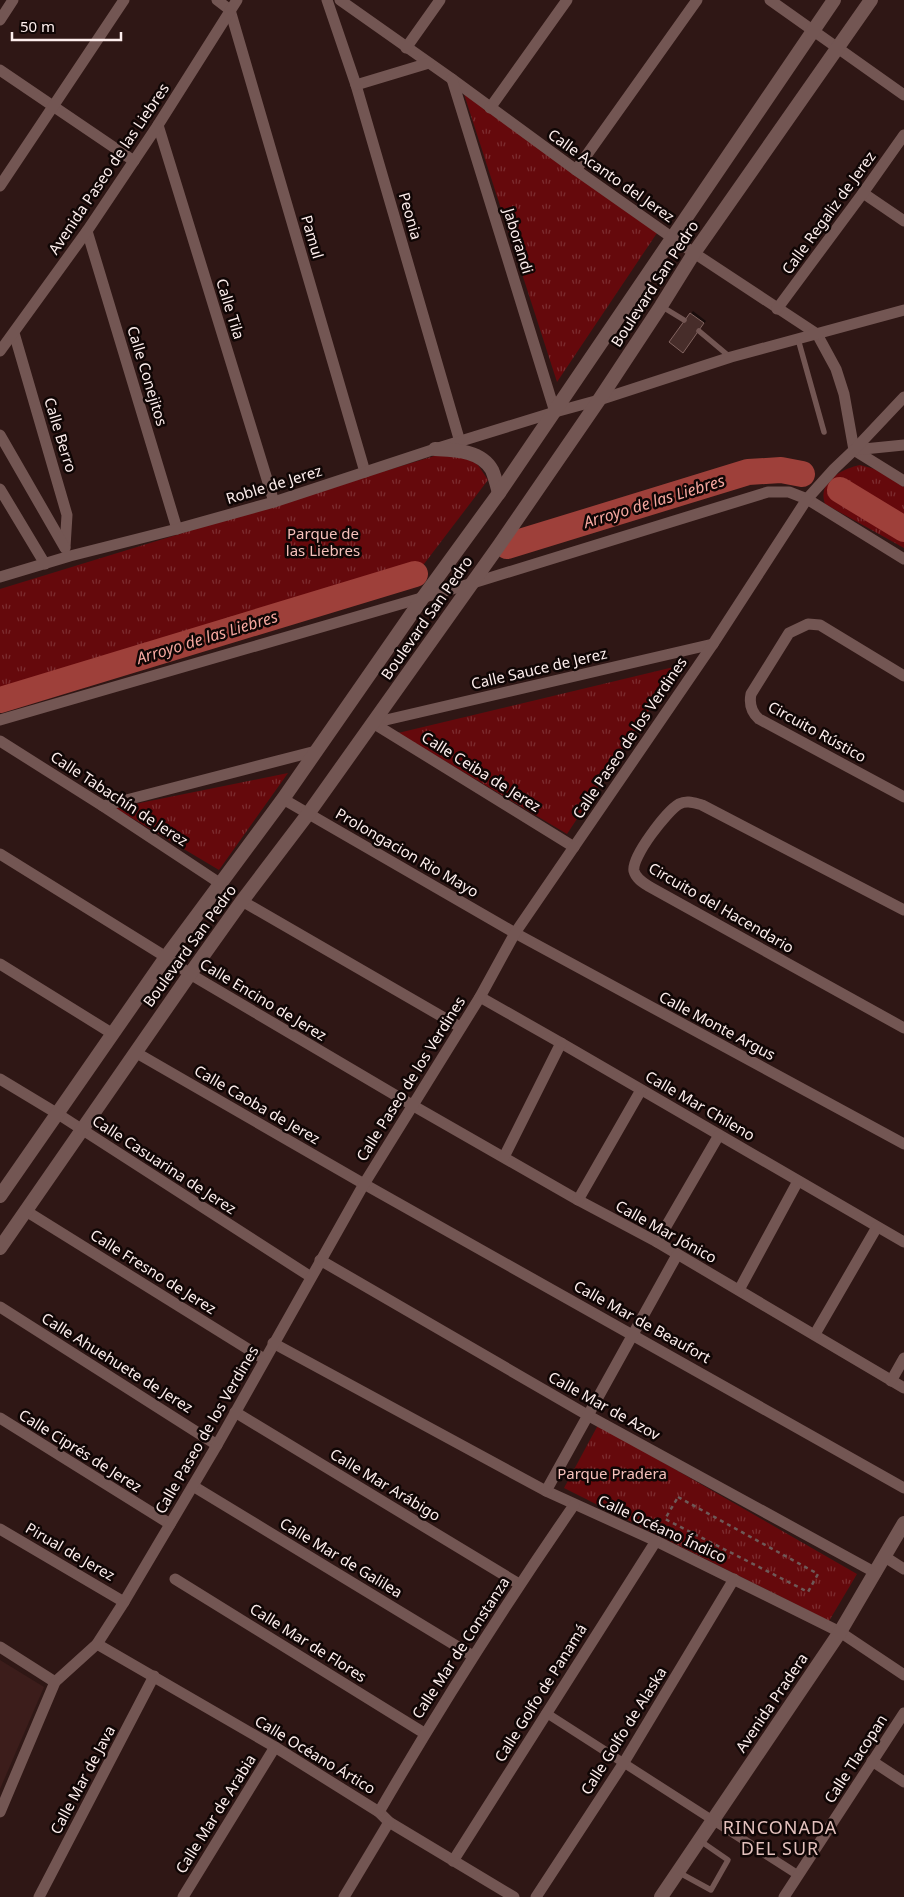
<svg xmlns="http://www.w3.org/2000/svg" width="904" height="1897" viewBox="0 0 904 1897" font-family="'Noto Sans',sans-serif">
	<style>
		.built { fill: #3c1d1b }
		.park { fill: url(#park-tufts) }
		.shadow { fill: #0007 }
		.lines { fill: none; stroke-linecap: round; stroke-linejoin: round }
		.river { stroke: #9e403a; stroke-width: 26 }
		.building { fill: #472d2a; stroke: #826460 }
		.path { stroke: #6e5958; stroke-width: 2.5; stroke-dasharray: 4 4; stroke-linecap: butt }
		.service { stroke: #735653; stroke-width: 5.5 }
		.pedestrian { stroke: #735653; stroke-width: 9 }
		.minor { stroke: #735653; stroke-width: 11 }
		.tertiary { stroke: #735653; stroke-width: 14 }
		.labels { text-anchor: middle; stroke-width: 5; stroke-linejoin: round; paint-order: stroke }
		.street-label { font-size: 15px; fill: #fdeeed; stroke: #100605 }
		.park-label { font-size: 15px; fill: #f6c1bb; stroke: #100605 }
		.water-label { font-size: 16px; font-style: italic; fill: #f5a79f; stroke: #100605 }
		.quarter-label { font-size: 18px; letter-spacing: 1px; fill: #e3c1bd; stroke: #100605 }
	</style>
	<defs>
		<pattern id="park-tufts" width="24" height="20" patternUnits="userSpaceOnUse" patternTransform="scale(1.25)"><rect width="24" height="20" fill="#65090c"/><path d="M3 7l-1-3M5 7V3M7 7l1-3M15 17l-1-3M17 17v-4M19 17l1-3" fill="none" stroke="#7c2d30"/></pattern>
	</defs>
	<rect width="100%" height="100%" fill="#2f1715"/>
	<path class="built" d="M0,1660L44,1687L0,1789Z"/>
	<g class="park">
		<path d="M463,91L659,230L557,382Z"/>
		<path d="M461,454L478,465L488,480L424,564L0,694V589L434,456Z"/>
		<path d="M860,465L875,469L904,487V548L825,504C817,482 841,469 860,465Z"/>
		<path d="M678,666L567,834L398,733Z"/>
		<path d="M288,773L219,870L115,808Z"/>
		<path d="M598,1425L857,1574L829,1621L564,1488Z"/>
	</g>
	<path class="shadow" d="M693,311L706,321L685,349L670,342Z"/>
	<g class="lines">
		<g class="river">
			<path d="M840,490L904,529"/>
			<path d="M507,546L748,472L781,470L802,474"/>
			<path d="M0,700L415,574"/>
		</g>
	</g>
	<path class="building" d="M690,313L704,323L683,353L669,342Z"/>
	<g class="lines">
		<path class="path" d="M678,1497L818,1574L808,1592L665,1519Z"/>
		<g class="service">
			<path d="M661,306L684,320"/>
			<path d="M699,331L730,357"/>
			<path d="M798,339L824,432"/>
			<path d="M678,1872L711,1890L728,1860L699,1840"/>
		</g>
		<path class="pedestrian" d="M546,1713L798,1875"/>
		<g class="minor">
			<path d="M217,0L230,10L365,472"/>
			<path d="M327,0L356,85L460,442"/>
			<path d="M340,0L452,79L576,170L694,253L817,334L836,369L844,394L854,450"/>
			<path d="M770,0L904,95"/>
			<path d="M0,20L13,0"/>
			<path d="M406,48L440,0"/>
			<path d="M0,70L134,161"/>
			<path d="M452,79L555,412"/>
			<path d="M356,85L429,63"/>
			<path d="M490,108L567,0"/>
			<path d="M158,125L274,502"/>
			<path d="M576,170L697,0"/>
			<path d="M0,186L124,0"/>
			<path d="M863,193L904,221"/>
			<path d="M87,231L177,529"/>
			<path d="M777,309L863,193L904,135"/>
			<path d="M14,333L67,515L65,547"/>
			<path d="M0,351L87,231L158,125L237,0"/>
			<path d="M0,435L65,548"/>
			<path d="M854,450L904,481"/>
			<path d="M854,450L904,445"/>
			<path d="M0,489L45,564"/>
			<path d="M0,577L70,556L177,529L274,502L435,449L555,412L599,400L731,357L904,310"/>
			<path d="M904,676L820,625L808,624L789,633L751,694C749,704 751,712 759,719L904,797"/>
			<path d="M0,720L473,583L768,492H789L807,499L904,559"/>
			<path d="M373,723L713,644"/>
			<path d="M373,723L574,847"/>
			<path d="M0,741L103,806L221,884"/>
			<path d="M283,799L515,933L904,1144"/>
			<path d="M103,806L316,751"/>
			<path d="M0,854L166,957L190,974L412,1105L578,1200L657,1242L904,1388"/>
			<path d="M242,901L460,1027"/>
			<path d="M904,910L702,805C694,803 687,800 679,804C667,811 631,857 634,871C636,879 644,883 650,887L904,1028"/>
			<path d="M0,964L113,1034"/>
			<path d="M480,997L561,1043L904,1242"/>
			<path d="M135,1052L364,1184L904,1488"/>
			<path d="M0,1079L58,1114L311,1277"/>
			<path d="M504,1157L561,1043"/>
			<path d="M578,1200L641,1090"/>
			<path d="M26,1211L264,1359"/>
			<path d="M657,1242L719,1135"/>
			<path d="M320,1260L589,1416L876,1573"/>
			<path d="M739,1290L798,1181"/>
			<path d="M0,1307L217,1445"/>
			<path d="M815,1334L877,1227"/>
			<path d="M273,1343L546,1491L656,1541L840,1632L904,1675"/>
			<path d="M891,1381L904,1358"/>
			<path d="M235,1412L519,1584"/>
			<path d="M0,1418L170,1524"/>
			<path d="M193,1486L473,1656"/>
			<path d="M546,1491L677,1255"/>
			<path d="M0,1529L124,1602"/>
			<path d="M885,1557L904,1569"/>
			<path d="M175,1579L424,1733"/>
			<path d="M97,1644L275,1747L379,1812L389,1822L514,1897"/>
			<path d="M0,1647L55,1682"/>
			<path d="M872,1761L904,1782"/>
			<path d="M0,1812L55,1682L97,1644L124,1602L217,1445L364,1184L480,997L515,933L713,644L807,499L834,469L854,450L904,397"/>
			<path d="M379,1812C440,1707 505,1605 574,1505"/>
			<path d="M453,1861L656,1541"/>
			<path d="M39,1897L154,1676"/>
			<path d="M183,1897L275,1747"/>
			<path d="M344,1897L389,1822"/>
			<path d="M536,1897L623,1764L734,1579"/>
			<path d="M784,1897L904,1713"/>
		</g>
		<g class="tertiary">
			<path d="M435,449C454,450 481,450 492,470C495,477 497,486 499,493"/>
			<path d="M0,1196L166,957L283,799L424,596L499,493L834,0"/>
			<path d="M0,1248L190,974L242,901L308,814L500,544L599,400L661,306L694,253L871,0"/>
			<path d="M661,1897L840,1632L904,1523"/>
		</g>
	</g>
	<g class="labels">
		<g class="street-label">
			<text transform="translate(109 169) rotate(-56)" y="5">Avenida Paseo de las Liebres</text>
			<text transform="translate(611 176) rotate(35)" y="5">Calle Acanto del Jerez</text>
			<text transform="translate(829 213) rotate(-54)" y="5">Calle Regaliz de Jerez</text>
			<text transform="translate(410 216) rotate(74)" y="5">Peonia</text>
			<text transform="translate(312 237) rotate(74)" y="5">Pamul</text>
			<text transform="translate(518 241) rotate(73)" y="5">Jaborandi</text>
			<text transform="translate(655 284) rotate(-57)" y="5">Boulevard San Pedro</text>
			<text transform="translate(230 309) rotate(73)" y="5">Calle Tila</text>
			<text transform="translate(147 376) rotate(73)" y="5">Calle Conejitos</text>
			<text transform="translate(60 435) rotate(73)" y="5">Calle Berro</text>
			<text transform="translate(274 485) rotate(-17)" y="5">Roble de Jerez</text>
			<text transform="translate(427 618) rotate(-55)" y="5">Boulevard San Pedro</text>
			<text transform="translate(539 669) rotate(-13)" y="5">Calle Sauce de Jerez</text>
			<text transform="translate(817 732) rotate(29)" y="5">Circuito Rústico</text>
			<text transform="translate(630 738) rotate(-56)" y="5">Calle Paseo de los Verdines</text>
			<text transform="translate(481 772) rotate(32)" y="5">Calle Ceiba de Jerez</text>
			<text transform="translate(119 799) rotate(33)" y="5">Calle Tabachín de Jerez</text>
			<text transform="translate(407 853) rotate(30)" y="5">Prolongacion Rio Mayo</text>
			<text transform="translate(721 908) rotate(30)" y="5">Circuito del Hacendario</text>
			<text transform="translate(190 946) rotate(-54)" y="5">Boulevard San Pedro</text>
			<text transform="translate(263 1000) rotate(31)" y="5">Calle Encino de Jerez</text>
			<text transform="translate(717 1026) rotate(28)" y="5">Calle Monte Argus</text>
			<text transform="translate(411 1079) rotate(-58)" y="5">Calle Paseo de los Verdines</text>
			<text transform="translate(257 1105) rotate(30)" y="5">Calle Caoba de Jerez</text>
			<text transform="translate(700 1106) rotate(30)" y="5">Calle Mar Chileno</text>
			<text transform="translate(164 1165) rotate(33)" y="5">Calle Casuarina de Jerez</text>
			<text transform="translate(666 1232) rotate(29)" y="5">Calle Mar Jónico</text>
			<text transform="translate(153 1272) rotate(32)" y="5">Calle Fresno de Jerez</text>
			<text transform="translate(642 1322) rotate(29)" y="5">Calle Mar de Beaufort</text>
			<text transform="translate(117 1363) rotate(32)" y="5">Calle Ahuehuete de Jerez</text>
			<text transform="translate(604 1406) rotate(29)" y="5">Calle Mar de Azov</text>
			<text transform="translate(207 1430) rotate(-60)" y="5">Calle Paseo de los Verdines</text>
			<text transform="translate(80 1451) rotate(32)" y="5">Calle Ciprés de Jerez</text>
			<text transform="translate(385 1485) rotate(31)" y="5">Calle Mar Arábigo</text>
			<text transform="translate(662 1529) rotate(25)" y="5">Calle Océano Índico</text>
			<text transform="translate(70 1552) rotate(30)" y="5">Pirual de Jerez</text>
			<text transform="translate(341 1558) rotate(31)" y="5">Calle Mar de Galilea</text>
			<text transform="translate(308 1643) rotate(32)" y="5">Calle Mar de Flores</text>
			<text transform="translate(461 1648) rotate(-57)" y="5">Calle Mar de Constanza</text>
			<text transform="translate(541 1693) rotate(-58)" y="5">Calle Golfo de Panamá</text>
			<text transform="translate(772 1703) rotate(-56)" y="5">Avenida Pradera</text>
			<text transform="translate(624 1731) rotate(-58)" y="5">Calle Golfo de Alaska</text>
			<text transform="translate(315 1755) rotate(31)" y="5">Calle Océano Ártico</text>
			<text transform="translate(856 1759) rotate(-57)" y="5">Calle Tlacopan</text>
			<text transform="translate(83 1780) rotate(-62)" y="5">Calle Mar de Java</text>
			<text transform="translate(216 1814) rotate(-58)" y="5">Calle Mar de Arabia</text>
		</g>
		<g class="park-label">
			<text x="323" y="539">Parque de<tspan x="323" dy="17">las Liebres</tspan></text>
			<text x="612" y="1479">Parque Pradera</text>
		</g>
		<g class="water-label">
			<text transform="translate(654 501) rotate(-17)" y="6">Arroyo de las Liebres</text>
			<text transform="translate(207 637) rotate(-17)" y="6">Arroyo de las Liebres</text>
		</g>
		<g class="quarter-label">
			<text x="780" y="1834">RINCONADA<tspan x="780" dy="21">DEL SUR</tspan></text>
		</g>
	</g>
	<path d="M12 32v8h109v-8" fill="none" stroke="#fdeeed" stroke-width="2.5"/>
	<text x="20" y="32" font-size="15" fill="#fdeeed" stroke="#100605" stroke-width="4" paint-order="stroke">50 m</text>
</svg>
